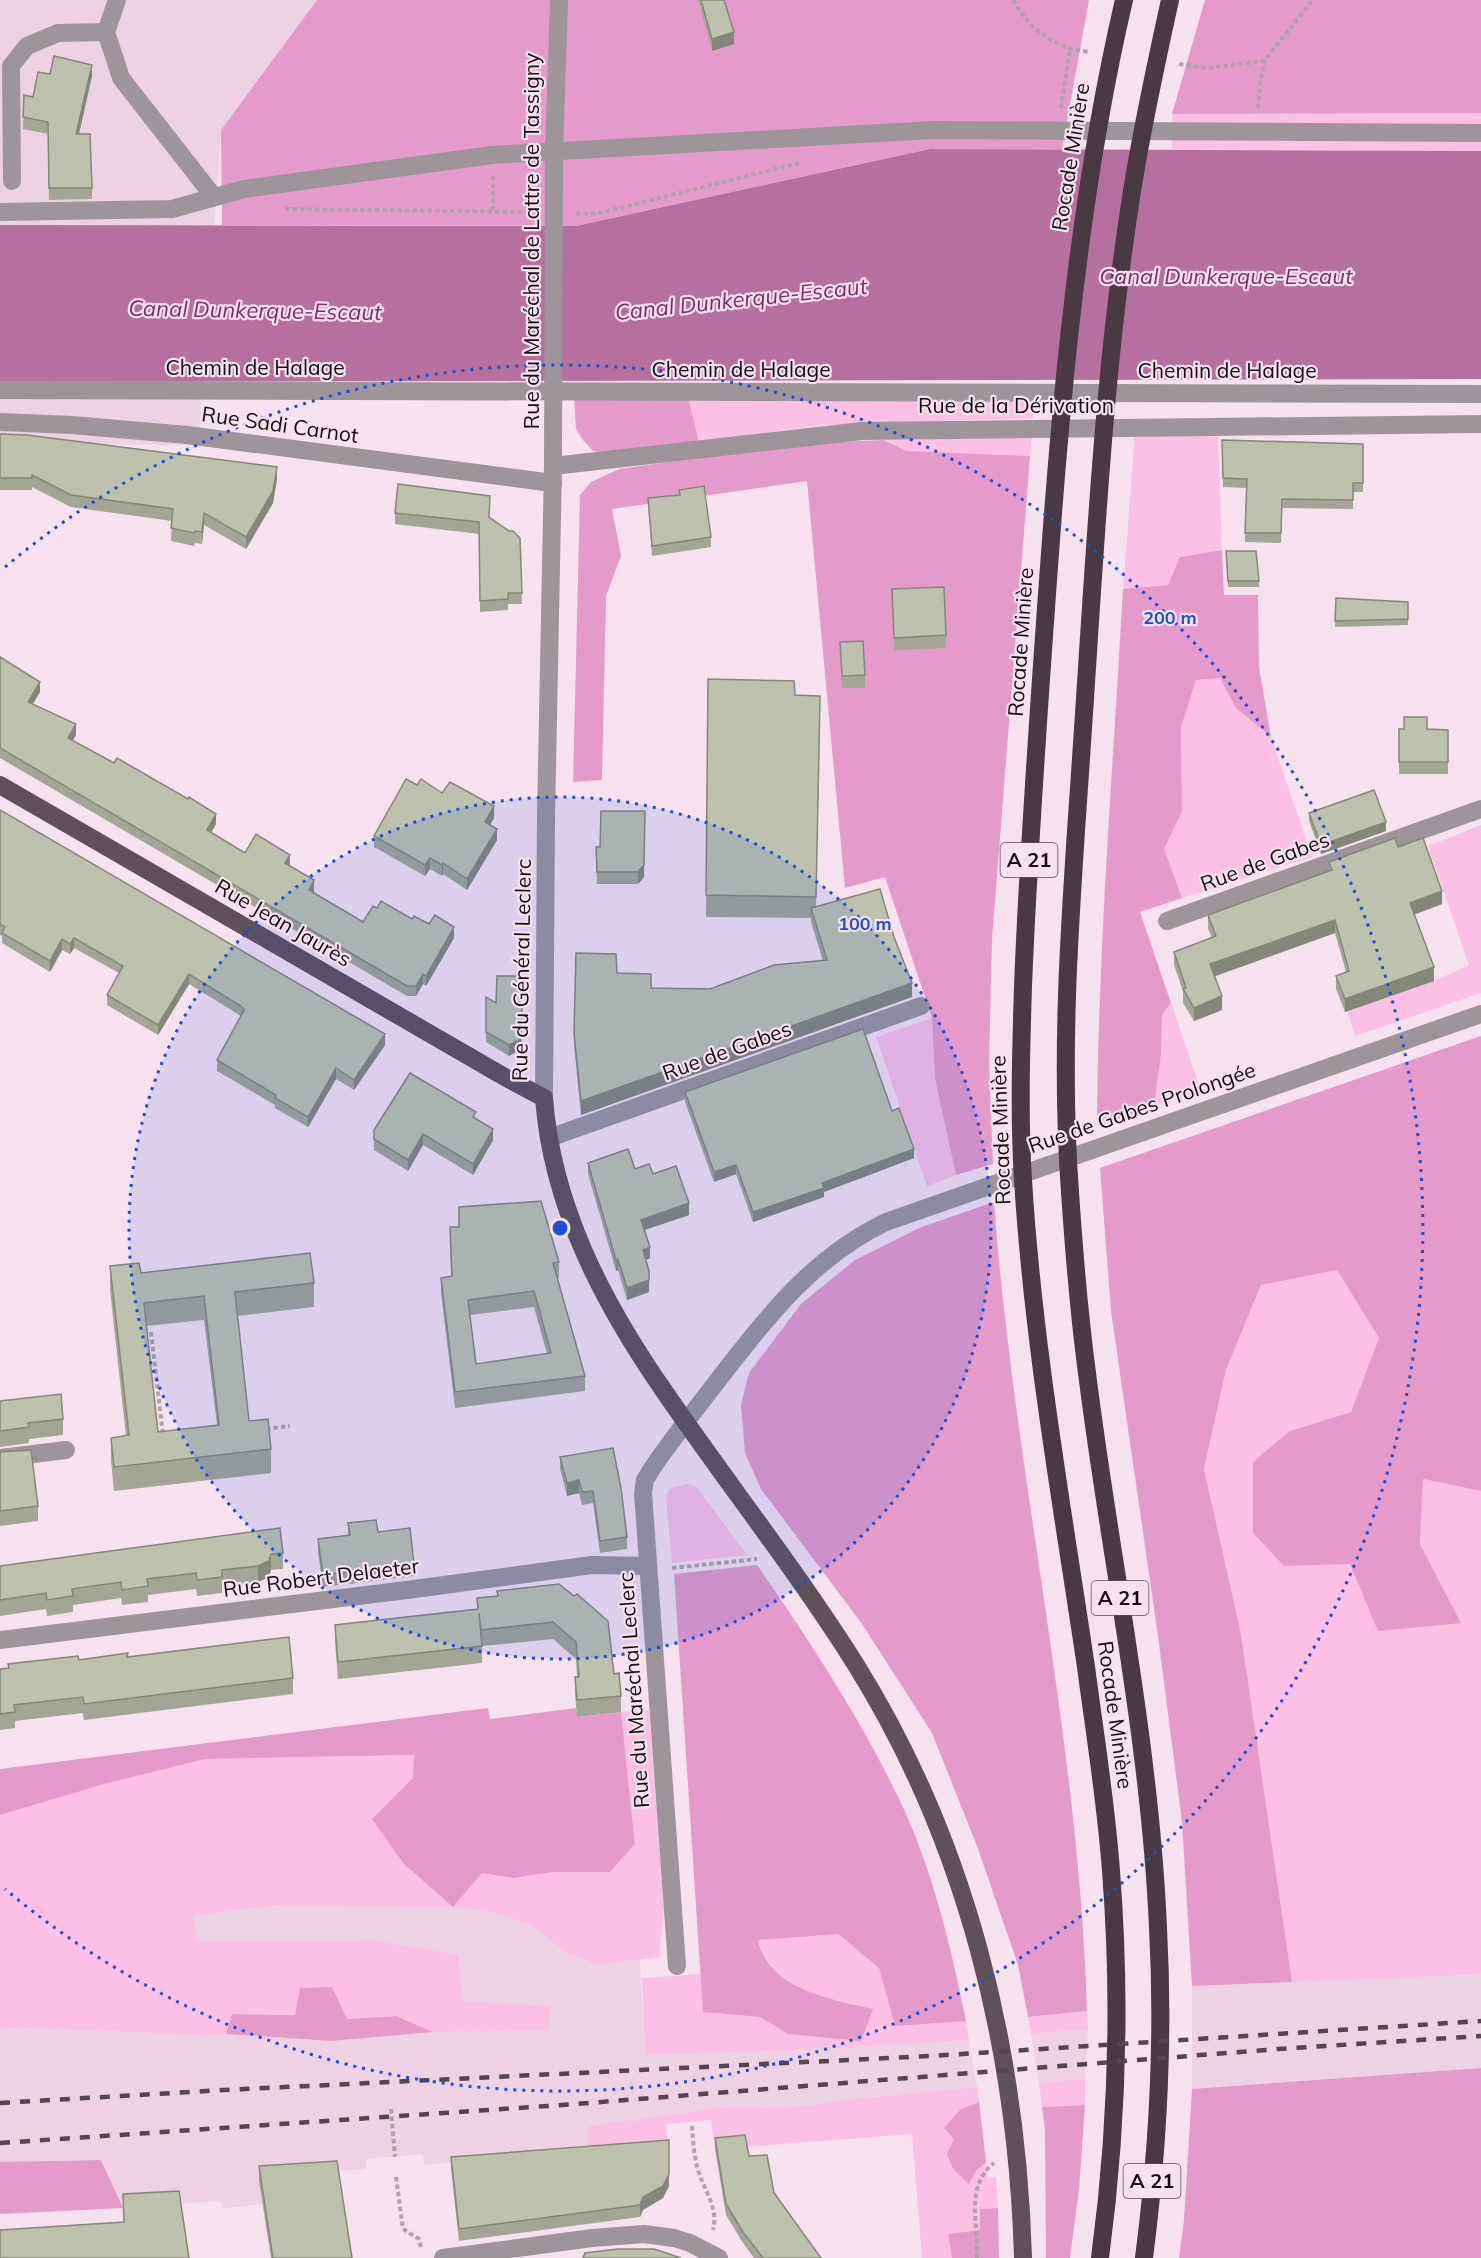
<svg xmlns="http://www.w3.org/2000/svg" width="1481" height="2258" viewBox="0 0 1481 2258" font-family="Mulish,sans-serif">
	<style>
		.built { fill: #ecd2e2 }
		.green { fill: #fbc0e4 }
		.forest { fill: #e49bca }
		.water { fill: #b6709d }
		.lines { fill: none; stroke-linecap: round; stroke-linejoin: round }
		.path { stroke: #b1a1aa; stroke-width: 4; stroke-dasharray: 4.5 3; stroke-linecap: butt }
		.minor { stroke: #9d959a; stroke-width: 18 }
		.major { stroke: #5f5159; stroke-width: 18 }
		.highway { stroke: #493943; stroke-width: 18 }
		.rail { stroke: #51474d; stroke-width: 4.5; stroke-dasharray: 10 10; stroke-linecap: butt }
		.wall { fill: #a3a696; fill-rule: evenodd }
		.shaded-wall { fill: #85877a }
		.building { fill: #bec1ae; stroke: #85877a; stroke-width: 1.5; fill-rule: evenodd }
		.ring { fill: none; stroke: #1d4ed8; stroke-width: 3; stroke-dasharray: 3 6 }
		.labels { text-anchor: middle; stroke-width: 4.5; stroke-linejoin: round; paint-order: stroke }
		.shield { fill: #f6e2ee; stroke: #574d53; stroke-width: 1.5 }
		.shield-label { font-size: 20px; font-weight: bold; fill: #130d10 }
		.street-label { font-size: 21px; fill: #130d10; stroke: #f6e2ee }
		.water-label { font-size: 22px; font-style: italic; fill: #812c67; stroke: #f6e2ee }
		.centre { fill: #1d4ed8; stroke: #f6e2ee; stroke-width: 3 }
		.ring-label { font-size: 18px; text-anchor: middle; font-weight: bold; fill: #1d4ed8; stroke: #f6e2ee; stroke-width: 4.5; stroke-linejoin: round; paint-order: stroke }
	</style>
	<rect width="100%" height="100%" fill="#f6e2ee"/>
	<g class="built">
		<path d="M0,0H317L221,130L198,445L0,444Z"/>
		<path d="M276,1905L453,1907L494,1913L530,1924L564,1951L597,1965L640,1960L645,2054L792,2050L969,2040L977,2087L843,2100L800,2107L719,2108L587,2126L588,2152L424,2165L423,2154L366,2159V2169L259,2176L263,2204L222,2209L220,2201L123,2208L101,2160L0,2162V2029L25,2028L205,2035L226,2034L331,2041L433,2032L549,2029L550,2006L462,2001L374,1941L197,1942L194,1916Z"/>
		<path d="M1481,1973V2068L1192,2089V1986L1471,1975Z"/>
		<path d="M1088,2029L1085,2078L1039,2083L1031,2034Z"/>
	</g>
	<g class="green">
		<path d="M1481,113V151L1172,149V114Z"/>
		<path d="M688,397L1034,400L1033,418L821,425L699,442Z"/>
		<path d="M1135,433L1218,434L1222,550L1180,557L1168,585L1123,589Z"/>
		<path d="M1032,437L1030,456L907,451L883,440Z"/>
		<path d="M1220,677L1236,708L1271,737L1312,857L1182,898L1164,849L1182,810L1181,726L1196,680Z"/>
		<path d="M1481,825V993L1355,1036L1347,1011L1434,981L1469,965L1428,846Z"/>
		<path d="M1171,1003L1201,1091L1154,1107L1161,1054L1162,1015Z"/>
		<path d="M932,1018L935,1079L956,1175L927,1186L876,1037Z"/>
		<path d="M1337,1270L1379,1338L1351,1412L1290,1431L1284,1566L1350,1563L1460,1622L1420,1544L1423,1479L1481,1491V1973L1471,1975L1292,1982L1241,1634L1204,1469L1226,1370L1261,1285Z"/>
		<path d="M687,1484L696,1486L747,1555L672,1563L666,1497L669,1489Z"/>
		<path d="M649,1710L664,1911L659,1957L597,1965L564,1951L530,1924L494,1913L453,1907L276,1905L194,1916L197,1942L374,1941L458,1955L462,2001L550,2006L549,2030L433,2032L396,2016L347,2019L295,2015L232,2014L226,2034L205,2035L25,2028L0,2029V1815L108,1783L206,1759L415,1755L413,1778L482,1873L514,1878L553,1872H610L635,1844L621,1712Z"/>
		<path d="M838,1934L879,1968L895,2025L966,2021L969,2040L792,2050L645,2055L642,1978L701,1974L704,2012L760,2017L788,2034L873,2009C830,1999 770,1989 758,1939Z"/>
		<path d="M1087,2011L1088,2029L1031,2034L1028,2017Z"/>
		<path d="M1085,2078V2105L1042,2107L1039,2083Z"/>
		<path d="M977,2087L979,2102L961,2109L954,2139L970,2183L976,2171L986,2162L988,2178L996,2177L998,2208L980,2210V2230L948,2234L952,2258H922L912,2134L715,2149L711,2120L666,2124L668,2146L588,2152L587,2126L719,2108L800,2107L843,2100Z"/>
	</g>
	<g class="forest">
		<path d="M317,0H1089L1062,149H930L576,226L222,225L221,130Z"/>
		<path d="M1205,0H1481V113L1172,114Z"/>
		<path d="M574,397H688L699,442L608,453L593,451L582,439L576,429Z"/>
		<path d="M883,440L907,451L1030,456L992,939L989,1062L993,1164L956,1175L935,1079L932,1018L885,877L845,888L807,481L612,509L621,556L606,596L602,780L573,782L580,495L591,482L619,469L804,443Z"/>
		<path d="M1222,550L1224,595H1258L1259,667L1271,737L1236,708L1220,678L1196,680L1181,727L1182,811L1164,849L1182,898L1140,912L1171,1003L1162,1015L1161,1054L1154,1107L1097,1126C1098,947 1113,768 1123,589L1168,585L1180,557Z"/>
		<path d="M1481,1036V1491L1423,1479L1420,1544L1461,1623L1378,1631L1350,1564L1284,1566L1253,1533V1462L1290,1431L1351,1412L1379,1338L1337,1270L1261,1285L1226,1370L1204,1469L1241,1634L1292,1982L1192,1986L1182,1822L1158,1636L1111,1311L1100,1168Z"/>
		<path d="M994,1202C1014,1473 1079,1739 1087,2011L1028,2017L1018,1965L977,1846L932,1733L862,1624L761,1489L745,1453L741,1405L749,1373L801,1304L855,1260L919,1228Z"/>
		<path d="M757,1565C810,1641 861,1719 901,1803C933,1871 951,1947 966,2021L895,2026L879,1968L838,1934L758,1940C769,1989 830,1999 873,2009L861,2041L788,2034L760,2017L703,2012L674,1574Z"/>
		<path d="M488,1708L490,1719L576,1708L578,1717L621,1712L635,1844L610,1872H553L514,1878L482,1873L453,1907L404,1864L372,1819L413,1778L414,1755L206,1759L108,1783L0,1815V1769Z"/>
		<path d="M332,1987L347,2019L396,2016L433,2032L331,2041L226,2034L232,2014L295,2015L300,1988Z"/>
		<path d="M1481,2068V2258H1179L1184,2220L1192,2089Z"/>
		<path d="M979,2102L986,2162L976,2171L969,2184L953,2169L947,2154L954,2139L944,2128L961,2109Z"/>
		<path d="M1085,2105L1079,2189L1070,2258H1046L1045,2131L1042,2107Z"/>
		<path d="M101,2160L123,2208L0,2214V2162Z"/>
		<path d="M998,2208L999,2258H952L948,2234L980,2230V2209Z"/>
	</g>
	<path class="water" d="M930,149L1481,151V379L0,382V225L576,226Z"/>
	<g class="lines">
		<g class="path">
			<path d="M1013,0C1032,31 1052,47 1089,52"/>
			<path d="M1179,64L1207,68L1264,61L1313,0"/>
			<path d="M1061,108L1070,49"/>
			<path d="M1258,108L1260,85L1264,61"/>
			<path d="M493,176V210"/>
			<path d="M285,209L532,212"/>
			<path d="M576,213L595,214L799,163"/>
			<path d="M151,1332L163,1435"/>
			<path d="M266,1429L290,1426"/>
			<path d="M672,1568L757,1559"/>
			<path d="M391,2109L395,2157"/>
			<path d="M692,2126C693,2141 694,2156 698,2170C704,2191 719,2207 713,2230"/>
			<path d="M396,2177L403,2229L419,2239L421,2248"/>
			<path d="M977,2258C979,2225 964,2187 994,2163"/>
		</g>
		<g class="minor">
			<path d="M117,0L106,32L121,78L214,197"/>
			<path d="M12,181L11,66L27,46L58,33L106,32"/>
			<path d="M0,212L172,209L244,189L492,155L933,130L1481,133"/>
			<path d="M0,390L1481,394"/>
			<path d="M0,422L72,425L187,435L553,483"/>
			<path d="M553,466L862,431L1481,424"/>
			<path d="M1167,921L1481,809"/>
			<path d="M544,1098L546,817L553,466L554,151L559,0"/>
			<path d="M549,1138L921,1006"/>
			<path d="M0,1458L66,1450"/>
			<path d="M0,1640L407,1590L592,1565L648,1566"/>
			<path d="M677,1966L643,1493L645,1480L653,1467C675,1435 699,1405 722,1375C769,1314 815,1256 886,1222L1481,1014"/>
			<path d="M443,2258L592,2238L644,2234L674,2238L690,2243L719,2258"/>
		</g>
		<path class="major" d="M0,785L503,1076L544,1098C552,1206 603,1303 664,1391C727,1483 797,1571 856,1665C967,1843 1017,2049 1023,2258"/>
		<g class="highway">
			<path d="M1100,2258C1117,2131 1121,1999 1111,1871C1106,1802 1095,1735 1086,1667C1062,1505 1033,1343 1023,1180C1019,1116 1021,1051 1023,986C1027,884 1034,781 1041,679C1057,451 1072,223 1124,0"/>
			<path d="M1144,2258C1158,2149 1164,2037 1158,1928C1150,1741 1110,1558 1087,1373C1079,1313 1074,1252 1070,1192C1058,1032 1074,872 1084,713C1096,535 1105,355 1134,179C1144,119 1157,59 1170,0"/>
		</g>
		<g class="rail">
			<path d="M0,2103L224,2090L931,2056L1481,2021"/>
			<path d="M0,2143L562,2105L1278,2049L1481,2036"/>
		</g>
	</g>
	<g class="wall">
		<path d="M698,0H724L734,44L712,51Z"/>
		<path d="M50,74L92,76L79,134L92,188V199L49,200L48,134L23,129L24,95L33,97Z"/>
		<path d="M0,434L277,479L273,503L246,549L204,525L202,544L195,543L194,546L171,541L172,521L71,507L32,487V490H0Z"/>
		<path d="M1222,440L1363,444V492H1353V509L1282,508L1281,543L1245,542L1246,488L1223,487Z"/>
		<path d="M679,490L711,537V547L652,556L648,498L679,495Z"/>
		<path d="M395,513L490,518L520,538L522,604H508V610L480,612L479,534L395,524Z"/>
		<path d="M1226,551L1259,581V587H1228Z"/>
		<path d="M892,589L946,635V648L894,650Z"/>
		<path d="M1336,598L1408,602V625L1335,627Z"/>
		<path d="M840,642L865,675V688H842Z"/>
		<path d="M0,657L40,692L33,704L76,735L73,740L216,824L211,833L245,853L290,866L314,891L313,893L363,922L377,908L412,919L454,938L426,986L423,984L416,996H407L0,758Z"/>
		<path d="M708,679L795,695L820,718L816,907L912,997L581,1115L574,1046L576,953L617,973L651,988L710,989L823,961L811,922V918L706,917Z"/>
		<path d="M1399,729L1448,730V774H1399Z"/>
		<path d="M417,785L442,793L494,818L490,825L497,840L467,890L443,874L442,876L430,869L425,876L374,847V836Z"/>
		<path d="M0,810L385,1045L354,1090L336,1079L308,1127L275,1108V1105L217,1071V1060L241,1016L189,984L158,1035L107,1005V995L119,973L74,948L70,954L62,950L50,972L2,943V936L0,935Z"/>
		<path d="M601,811L644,877L638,884H597L596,847H600Z"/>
		<path d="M1309,813L1386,831L1321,854L1309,821Z"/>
		<path d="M1398,847L1442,904L1414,915L1434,981L1345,1012L1336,989V976L1346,972L1335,933L1214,976L1222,1010L1194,1021L1183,1003V991L1174,965V952L1212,938L1208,929V915L1329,872V862Z"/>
		<path d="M486,997L496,1003H520L521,1049L509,1056L486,1042Z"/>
		<path d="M685,1092L892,1111L914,1158L824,1192V1197L753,1222L736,1174L714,1182L685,1102Z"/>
		<path d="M476,1119L493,1140L473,1175L423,1145L408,1171L374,1150V1130Z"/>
		<path d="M588,1163L635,1169L653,1174L689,1215L645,1230L650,1258L646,1260L649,1292L627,1300L618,1270L616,1271L588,1174Z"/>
		<path d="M450,1227L559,1262V1278H557L585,1376V1391L455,1408L441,1293V1278L451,1276ZM534,1307L547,1354L476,1364L470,1315Z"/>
		<path d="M110,1266L141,1273L314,1283V1307L237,1316L249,1421L271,1449V1473L114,1491L111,1461V1438L126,1436L110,1290ZM204,1320L217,1425L158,1432L146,1326Z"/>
		<path d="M0,1401L63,1419V1435L29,1439V1443L0,1447Z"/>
		<path d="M613,1448L627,1537V1549L600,1553L593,1503L582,1505L579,1493L567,1496L560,1469V1457Z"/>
		<path d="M0,1452L38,1506V1521L0,1526Z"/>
		<path d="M348,1523L378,1532L414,1564V1576L323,1587L318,1552V1539L348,1536Z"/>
		<path d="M283,1553V1569L271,1570L269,1577L258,1582L222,1586V1593L197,1596L196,1589L148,1595V1602L122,1605L121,1598L73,1605V1612L47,1616L46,1609L0,1616V1621V1566Z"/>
		<path d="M559,1584L614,1674L621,1696V1712L577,1717L575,1694V1677H577L576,1659L553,1639L482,1646V1663L338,1679L335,1642V1625L477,1609V1598L497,1596V1591Z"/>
		<path d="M127,1657L293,1678V1694L84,1720L83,1713L15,1721V1728L0,1730V1669L79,1660Z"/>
		<path d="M715,2138L749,2156L821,2258H754L743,2243L726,2215L715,2149Z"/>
		<path d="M451,2157L669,2186L663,2198L643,2210L640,2217L459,2241L451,2169Z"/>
		<path d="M259,2166L352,2258H271L259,2181Z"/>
	</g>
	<g class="shaded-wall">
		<path d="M734,32V44L712,51V39Z"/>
		<path d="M92,65V76L76,146V134Z"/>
		<path d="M277,467V479L273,503L246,549V537Z"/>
		<path d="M204,513V525L202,544V532Z"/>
		<path d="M40,682V692L28,712V702Z"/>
		<path d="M76,724V735L68,748V738Z"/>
		<path d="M494,806V818L485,833V822Z"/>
		<path d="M645,811L644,877L638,884V872Z"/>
		<path d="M216,814V824L207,840V830Z"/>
		<path d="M1386,822V831L1321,854V845Z"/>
		<path d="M497,829V840L467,890V879Z"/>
		<path d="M290,855V866L285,863Z"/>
		<path d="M430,858V869L425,876V865Z"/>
		<path d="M443,863V874L442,876V865Z"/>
		<path d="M314,880V891L309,900V890Z"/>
		<path d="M1442,891V904L1410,916V903Z"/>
		<path d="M1335,920V933L1210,978V964Z"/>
		<path d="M454,927V938L426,986V976Z"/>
		<path d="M74,938V948L70,954V944Z"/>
		<path d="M62,939V950L50,972V961Z"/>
		<path d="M1434,967V981L1345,1012V999Z"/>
		<path d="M189,974V984L158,1035V1025Z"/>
		<path d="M423,974V984L416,996V986Z"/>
		<path d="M912,983V997L581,1115V1101Z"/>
		<path d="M1222,996V1010L1194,1021V1008Z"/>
		<path d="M522,1003L521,1049L509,1056V1045Z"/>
		<path d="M385,1034V1045L354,1090V1080Z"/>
		<path d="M336,1068V1079L308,1127V1117Z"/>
		<path d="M493,1129V1140L473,1175V1164Z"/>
		<path d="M423,1134V1145L408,1171V1160Z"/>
		<path d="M914,1149V1158L824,1192V1197L753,1222V1212L822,1183Z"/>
		<path d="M736,1165V1174L714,1182V1172Z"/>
		<path d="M689,1203V1215L641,1231V1220Z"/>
		<path d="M650,1247V1258L643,1261V1250Z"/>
		<path d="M618,1259V1270L616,1271V1260Z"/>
		<path d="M649,1280V1292L627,1300V1288Z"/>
		<path d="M579,1480V1493L567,1496V1483Z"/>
		<path d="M271,1554V1570L269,1577L258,1582V1566Z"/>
		<path d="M669,2174V2186L663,2198L643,2210L640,2217V2205L643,2197Z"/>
	</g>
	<g class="building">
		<path d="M701,0H724L734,32L712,39Z"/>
		<path d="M54,56L92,65L76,134H90L92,188H49L48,122L23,117L24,95L33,97L38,72L50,74Z"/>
		<path d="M0,434L27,435L277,467L273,491L246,537L204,513L202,532L195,531L194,533L171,528L173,509L71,495L32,475V478H0Z"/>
		<path d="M1222,440L1363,444V483H1353V500L1282,499L1281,533H1245L1247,479L1223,478Z"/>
		<path d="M398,484L490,496L489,517L509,531H513L520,538L522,593H508V599L480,601L479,522L395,513Z"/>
		<path d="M704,486L711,537L652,546L648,498L680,495L679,490Z"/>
		<path d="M1226,551H1256L1259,581H1228Z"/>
		<path d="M944,587L946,635L894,638L892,589Z"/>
		<path d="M1336,598L1408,602V619L1335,621Z"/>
		<path d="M863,641L865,675L842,676L840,642Z"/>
		<path d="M0,657L40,682L28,702L76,724L68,738L114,763L117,758L188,799L189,797L216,814L207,830L245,853L256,834L290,855L285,863L314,880L309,890L363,922L373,906L377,908L381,901L412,919L414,916L429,924L435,915L454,927L426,976L423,974L416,986H407L0,748Z"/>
		<path d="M708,679L794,681L795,695L820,696L816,897L706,895Z"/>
		<path d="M1404,717H1427V729L1448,730V762H1399V729H1404Z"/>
		<path d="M406,779L417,785L421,779L442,793L450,782L494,806L485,822L497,829L467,879L443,863L442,865L430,858L425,865L374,836Z"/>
		<path d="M1374,790L1386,822L1321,845L1309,813Z"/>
		<path d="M0,810L385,1034L354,1080L336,1068L308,1117L275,1098L276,1095L217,1060L244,1010L241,1006L189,974L158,1025L107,995L123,966L74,938L70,944L62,939L50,961L2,933L5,927L0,924Z"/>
		<path d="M601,811H645L644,865L638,872H597L596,847H600Z"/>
		<path d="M1395,838L1398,847L1423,838L1442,891L1410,903L1434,967L1345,999L1336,976L1349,971L1335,920L1210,964L1222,996L1194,1008L1183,989L1186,988L1174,952L1216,936L1208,915L1332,870L1329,862Z"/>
		<path d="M880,889L894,937L912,983L581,1101L574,1033L576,953L616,954L617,973L651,974V988L710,989L774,965L827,960L811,908Z"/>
		<path d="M497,976H520V1003H522L521,1039L509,1045L486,1032V997L496,1003Z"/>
		<path d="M863,1029L892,1111L899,1108L914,1149L822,1183L824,1188L753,1212L736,1165L714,1172L685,1092Z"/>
		<path d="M410,1073L476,1112L473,1117L493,1129L473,1164L423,1134L408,1160L374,1139V1130Z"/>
		<path d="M628,1149L635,1169L649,1164L653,1174L676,1166L689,1203L641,1220L650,1247L643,1250L649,1271V1280L627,1288L618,1259L616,1260L588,1163Z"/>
		<path d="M541,1201L559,1262L553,1263L585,1376L455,1392L441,1278L452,1276L450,1227H459V1207ZM534,1291L551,1353L476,1364L468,1300Z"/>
		<path d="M310,1253L314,1283L235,1292L249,1421L268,1419L271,1449L114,1467L111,1438L129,1435L110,1266L139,1263L141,1273ZM204,1296L219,1425L158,1432L144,1303Z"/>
		<path d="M61,1394L63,1419L28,1423L29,1427L0,1431V1401Z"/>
		<path d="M613,1448L621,1488L627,1537L600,1541L593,1491L582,1492L579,1480L567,1483L560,1457Z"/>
		<path d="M31,1450L38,1506L0,1511V1452Z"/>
		<path d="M376,1520L378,1532L410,1528L414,1564L323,1575L318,1539L350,1535L348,1523Z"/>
		<path d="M280,1528L283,1553L271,1554L269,1561L258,1566L222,1570V1577L197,1580L196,1573L147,1579L148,1586L122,1590L121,1582L72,1589L73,1596L47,1600L46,1593L0,1600V1566Z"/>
		<path d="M559,1584L574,1596L577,1594L608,1621L614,1674L619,1673L621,1696L577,1700L575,1677H579L576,1642L553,1622L481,1630L479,1613L482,1646L338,1662L335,1625L478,1609L477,1598L498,1596L497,1591Z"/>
		<path d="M289,1637L293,1678L84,1704L83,1697L14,1705L15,1712L0,1714V1669L9,1668L8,1664L78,1656L79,1660L128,1653L127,1657Z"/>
		<path d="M745,2135L749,2156L767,2155L774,2193L821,2258H763L743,2232L726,2204L715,2138Z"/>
		<path d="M669,2140V2174L663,2186L643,2197L640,2205L459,2229L451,2157Z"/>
		<path d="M337,2161L352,2258H273L259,2166Z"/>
		<path d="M179,2191L189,2258H0V2230L124,2222L123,2194Z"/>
		<path d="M618,2249H654L681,2258H583L585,2253Z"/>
	</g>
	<circle cx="560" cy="1228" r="431" fill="#1d4ed8" fill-opacity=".12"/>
	<g class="ring">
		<circle cx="560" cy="1228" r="431"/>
		<path d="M5 567A863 863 0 1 1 5 1889"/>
	</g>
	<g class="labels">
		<g class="shield">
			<rect x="1000.5" y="843" width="57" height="34" rx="4.5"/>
			<rect x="1091.5" y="1581" width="57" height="34" rx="4.5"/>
			<rect x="1123.5" y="2164" width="57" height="34" rx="4.5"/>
		</g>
		<g class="shield-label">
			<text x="1029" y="867">A 21</text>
			<text x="1120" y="1605">A 21</text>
			<text x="1152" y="2188">A 21</text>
		</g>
		<g class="street-label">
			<text transform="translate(1071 157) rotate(-81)" y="7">Rocade Minière</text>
			<text transform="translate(532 241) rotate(-90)" y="7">Rue du Maréchal de Lattre de Tassigny</text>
			<text x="255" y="375">Chemin de Halage</text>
			<text x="741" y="377">Chemin de Halage</text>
			<text x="1227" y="378">Chemin de Halage</text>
			<text x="1016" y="413">Rue de la Dérivation</text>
			<text transform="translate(280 425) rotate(8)" y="7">Rue Sadi Carnot</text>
			<text transform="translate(1021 642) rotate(-86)" y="7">Rocade Minière</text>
			<text transform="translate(1265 862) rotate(-20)" y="7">Rue de Gabes</text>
			<text transform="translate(283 923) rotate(30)" y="7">Rue Jean Jaurès</text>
			<text transform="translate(522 970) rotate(-89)" y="7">Rue du Général Leclerc</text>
			<text transform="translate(727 1051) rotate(-20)" y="7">Rue de Gabes</text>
			<text transform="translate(1142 1108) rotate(-19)" y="7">Rue de Gabes Prolongée</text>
			<text transform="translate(1001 1130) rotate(-92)" y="7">Rocade Minière</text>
			<text transform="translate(321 1578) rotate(-7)" y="7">Rue Robert Delaeter</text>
			<text transform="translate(634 1690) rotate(-94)" y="7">Rue du Maréchal Leclerc</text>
			<text transform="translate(1115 1715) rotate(82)" y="7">Rocade Minière</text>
		</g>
		<g class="water-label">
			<text x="1226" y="284">Canal Dunkerque-Escaut</text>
			<text transform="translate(741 299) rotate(-6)" y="8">Canal Dunkerque-Escaut</text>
			<text transform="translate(255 310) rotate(1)" y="8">Canal Dunkerque-Escaut</text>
		</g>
	</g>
	<circle cx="560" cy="1228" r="9" class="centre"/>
	<g class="ring-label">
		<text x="1170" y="624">200 m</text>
		<text x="865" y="930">100 m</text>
	</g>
</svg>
